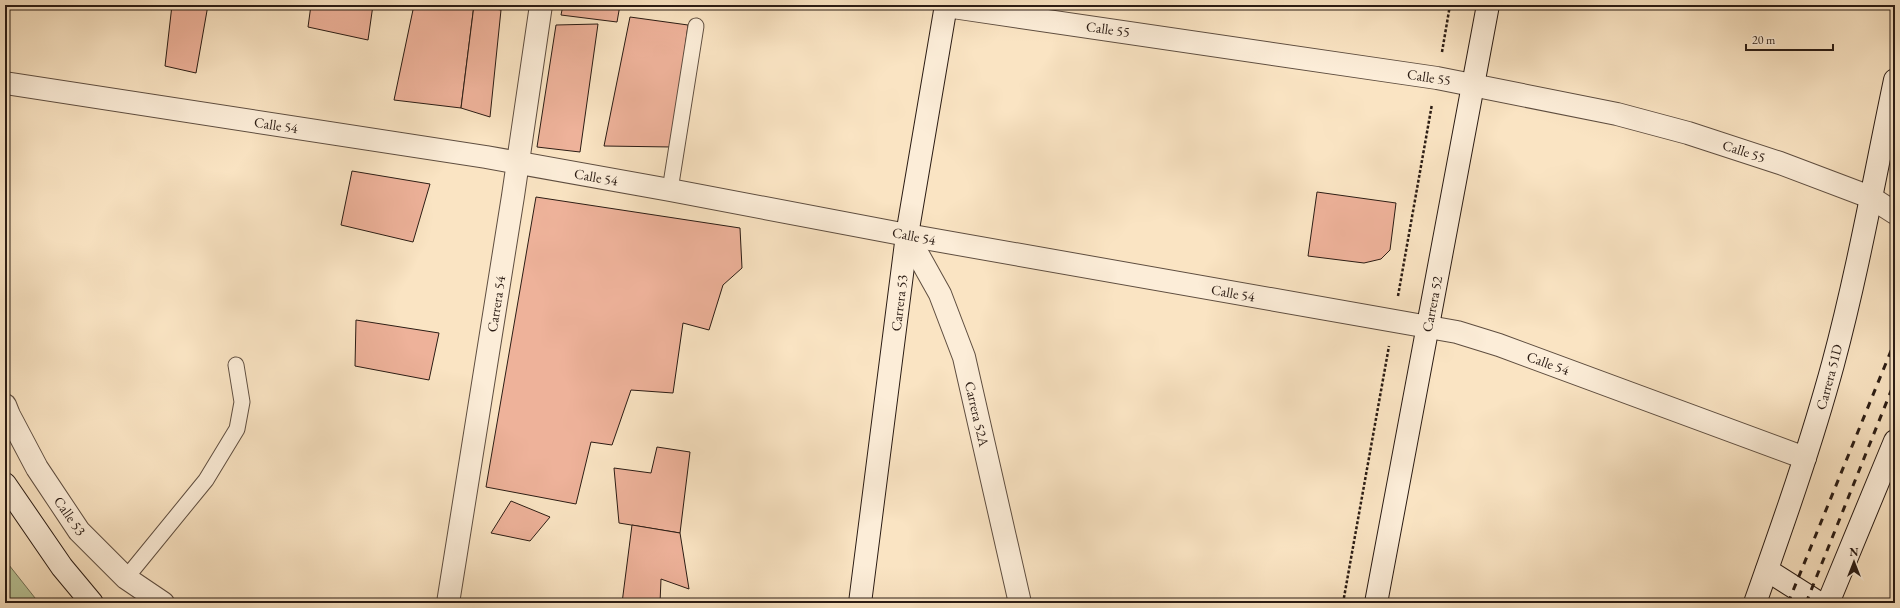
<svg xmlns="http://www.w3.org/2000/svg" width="1900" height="608" viewBox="0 0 1900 608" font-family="'EB Garamond',serif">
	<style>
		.green { fill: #b9c598; stroke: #727056 }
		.building { fill: #eeb29a; stroke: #2b1c14 }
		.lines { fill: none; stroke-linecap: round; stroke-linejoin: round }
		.lane-casing { stroke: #5f4e40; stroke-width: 17 }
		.street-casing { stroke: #5f4e40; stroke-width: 24 }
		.secondary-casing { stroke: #2b1c14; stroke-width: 24 }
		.path { stroke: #2b1c14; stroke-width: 2.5; stroke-dasharray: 3 2; stroke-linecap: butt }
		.lane { stroke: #fcedd8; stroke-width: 15 }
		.street { stroke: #fcedd8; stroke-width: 22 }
		.secondary { stroke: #fcedd8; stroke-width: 22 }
		.rail { stroke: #2b1c14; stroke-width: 3; stroke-dasharray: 7 7; stroke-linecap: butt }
		.labels { text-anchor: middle; stroke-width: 4; stroke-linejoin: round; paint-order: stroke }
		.street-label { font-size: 14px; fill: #2b1c14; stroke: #fcedd8 }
	</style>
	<rect width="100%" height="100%" fill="#fae4c3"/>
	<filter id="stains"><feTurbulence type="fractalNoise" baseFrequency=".005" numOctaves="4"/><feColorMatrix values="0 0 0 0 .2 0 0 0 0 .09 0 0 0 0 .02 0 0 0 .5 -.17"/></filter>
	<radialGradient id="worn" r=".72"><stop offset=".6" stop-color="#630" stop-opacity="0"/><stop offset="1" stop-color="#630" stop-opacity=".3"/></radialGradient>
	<path class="green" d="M5,560L39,603H5Z"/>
	<g class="building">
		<path d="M172,5H208L196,73L165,66Z"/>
		<path d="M311,5H373L368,40L308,27Z"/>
		<path d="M414,5H474L461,108L394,100Z"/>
		<path d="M474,5L501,10L490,117L461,108Z"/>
		<path d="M563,5H620L617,22L561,15Z"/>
		<path d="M630,17L688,25L672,147L604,146Z"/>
		<path d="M598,24L580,152L537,147L556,25Z"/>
		<path d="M352,171L430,184L413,242L341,225Z"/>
		<path d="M1317,192L1396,203L1390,250L1381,259L1364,263L1308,256Z"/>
		<path d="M536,197L740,228L742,268L723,285L709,330L683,323L673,393L631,390L612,445L591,442L576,504L486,487Z"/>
		<path d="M356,320L439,333L429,380L355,366Z"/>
		<path d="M657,447L690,452L680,533L619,523L614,468L651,473Z"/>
		<path d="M511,501L550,517L530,541L491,533Z"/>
		<path d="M632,525L680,533L689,589L661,579L660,603H622Z"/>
	</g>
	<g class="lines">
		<defs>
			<g id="lane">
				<path d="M670,190L696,26"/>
				<path d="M126,578L206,480L237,429L242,402L236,365"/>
			</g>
			<g id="street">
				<path d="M946,6L1437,78L1617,114L1688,133L1780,163L1870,197L1895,213"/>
				<path d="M5,83L486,157L670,190L907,235L1457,332L1499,345L1805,458"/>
				<path d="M907,235L940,294L964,357L1020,603"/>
				<path d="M5,405L9,415L37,468L79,531L126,578L163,603"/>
				<path d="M448,603L513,196L541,5"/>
			</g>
			<g id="secondary">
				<path d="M5,484L62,567L92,603"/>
				<path d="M1767,570L1819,603"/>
				<path d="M860,603L907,235L946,5"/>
				<path d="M1376,603L1488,5"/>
				<path d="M1755,603C1783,524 1811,445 1833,364C1858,271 1875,175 1895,80"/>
				<path d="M1828,603L1895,441"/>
			</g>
		</defs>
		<use href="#lane" class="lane-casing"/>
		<use href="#street" class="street-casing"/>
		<use href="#secondary" class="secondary-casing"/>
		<g class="path">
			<path d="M1442,52L1450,5"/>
			<path d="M1398,296L1432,104"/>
			<path d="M1343,603L1389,346"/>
		</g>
		<use href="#lane" class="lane"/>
		<use href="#street" class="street"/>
		<use href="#secondary" class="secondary"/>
		<g class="rail">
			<path d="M1788,603L1895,341"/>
			<path d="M1806,603L1895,381"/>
		</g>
	</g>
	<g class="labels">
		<g class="street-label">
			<text transform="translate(1108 29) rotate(8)" y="5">Calle 55</text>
			<text transform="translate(1429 77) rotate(9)" y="5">Calle 55</text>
			<text transform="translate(276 125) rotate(9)" y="5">Calle 54</text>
			<text transform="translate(1744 151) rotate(18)" y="5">Calle 55</text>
			<text transform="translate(596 177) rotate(10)" y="5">Calle 54</text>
			<text transform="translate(914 236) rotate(11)" y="5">Calle 54</text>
			<text transform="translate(1233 293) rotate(10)" y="5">Calle 54</text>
			<text transform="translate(899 303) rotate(-83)" y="5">Carrera 53</text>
			<text transform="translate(496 304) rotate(-81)" y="5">Carrera 54</text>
			<text transform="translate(1432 304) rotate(-79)" y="5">Carrera 52</text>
			<text transform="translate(1548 363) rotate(20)" y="5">Calle 54</text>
			<text transform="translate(1829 377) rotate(-75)" y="5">Carrera 51D</text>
			<text transform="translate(977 414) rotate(77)" y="5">Carrera 52A</text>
			<text transform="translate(70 516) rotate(55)" y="5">Calle 53</text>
		</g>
	</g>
	<rect width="1900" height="608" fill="none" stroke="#fae4c3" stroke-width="20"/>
	<rect x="6" y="6" width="1888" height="596" fill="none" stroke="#2b1c14" stroke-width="2"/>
	<rect x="10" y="10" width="1880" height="588" fill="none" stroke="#2b1c14"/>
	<g transform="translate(1854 562)" stroke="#fcedd8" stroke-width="3" paint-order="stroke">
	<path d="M0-3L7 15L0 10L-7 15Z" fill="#2b1c14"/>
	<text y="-6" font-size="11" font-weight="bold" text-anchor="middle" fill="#2b1c14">N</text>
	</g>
	<path d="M1746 44v6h87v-6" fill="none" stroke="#2b1c14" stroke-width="2"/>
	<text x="1752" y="44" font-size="12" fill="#2b1c14" stroke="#fcedd8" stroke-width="3" paint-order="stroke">20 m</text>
	<rect width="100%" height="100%" filter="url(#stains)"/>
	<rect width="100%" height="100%" fill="url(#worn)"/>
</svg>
